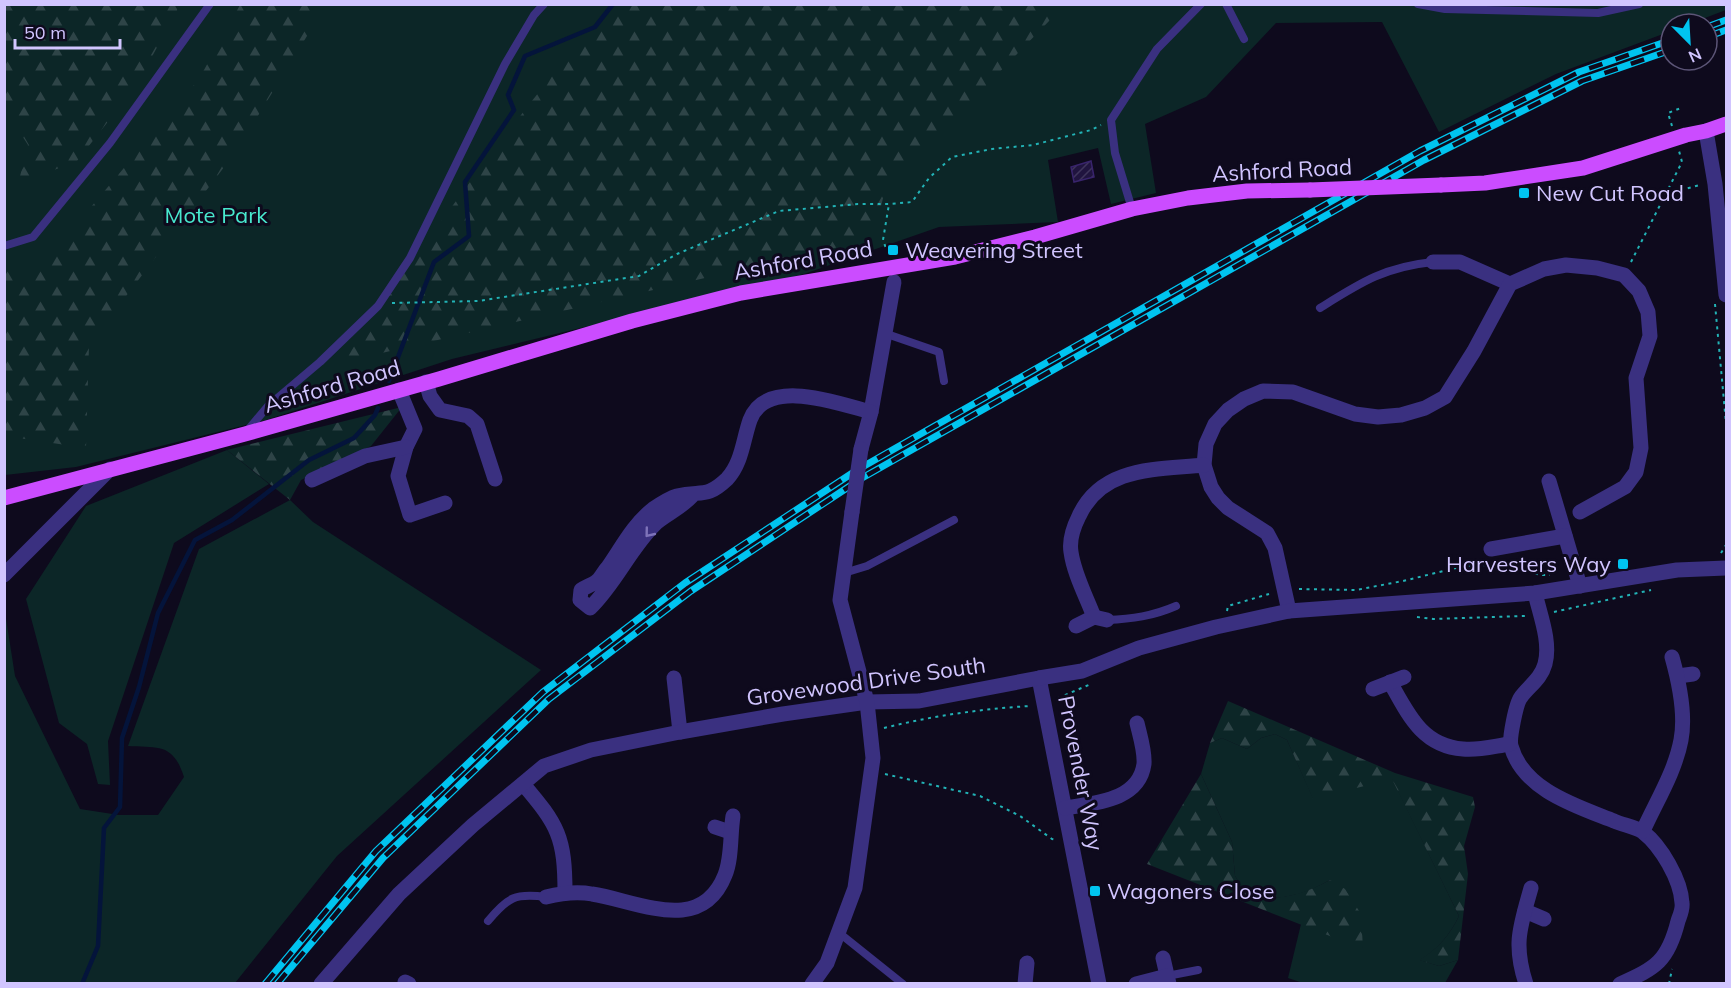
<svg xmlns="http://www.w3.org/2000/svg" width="1731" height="988" viewBox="0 0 1731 988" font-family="Mulish,sans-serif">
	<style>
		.green { fill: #0c2627 }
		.forest { fill: url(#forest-firs) }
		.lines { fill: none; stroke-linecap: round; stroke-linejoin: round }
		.stream { stroke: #04143b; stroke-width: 4.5 }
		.building { fill: url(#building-hatch); stroke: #39246d; stroke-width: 1.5 }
		.path { stroke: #22b3b6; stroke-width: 2; stroke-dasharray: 3 4.5; stroke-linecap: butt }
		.service { stroke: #3a3080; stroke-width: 8 }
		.minor { stroke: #3a3080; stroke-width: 15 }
		.tertiary { stroke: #3a3080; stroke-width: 15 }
		.primary { stroke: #cb4cff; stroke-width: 15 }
		.rail-casing { stroke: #00c4f0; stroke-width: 7 }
		.rail { stroke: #0e0a1d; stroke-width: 4.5; stroke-dasharray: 14; stroke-linecap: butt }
		.minor-bridge { stroke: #3a3080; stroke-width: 15 }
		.primary-bridge { stroke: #cb4cff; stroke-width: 15 }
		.oneway { stroke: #7e73b9 }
		.poi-dot { fill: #00c4f0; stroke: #0e0a1d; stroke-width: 2 }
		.labels { text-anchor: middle; stroke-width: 6; stroke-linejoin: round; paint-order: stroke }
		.street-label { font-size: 22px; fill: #d1c5ff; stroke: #0e0a1d }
		.poi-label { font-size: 22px; fill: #d1c5ff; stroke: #0e0a1d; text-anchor: start }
		.park-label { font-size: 22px; fill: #48e8ce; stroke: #0e0a1d }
	</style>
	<defs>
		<pattern id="forest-firs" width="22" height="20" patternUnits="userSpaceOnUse" patternTransform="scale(1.5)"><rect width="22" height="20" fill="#0c2627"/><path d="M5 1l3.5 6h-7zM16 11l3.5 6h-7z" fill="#2e4447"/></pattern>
		<pattern id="building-hatch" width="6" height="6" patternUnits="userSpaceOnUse" patternTransform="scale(1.5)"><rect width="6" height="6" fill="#20143f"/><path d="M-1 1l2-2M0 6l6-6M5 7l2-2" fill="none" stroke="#3f355c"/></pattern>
	</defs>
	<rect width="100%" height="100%" fill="#0e0a1d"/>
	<g class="green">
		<path d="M1726,4V10L1689,24H1671V31L1556,74L1439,132L1382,22L1276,23L1206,97L1145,124L1156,193L1111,204L1098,148L1048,160L1058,222L939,227L804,274L452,359L266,420L76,467L5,475L4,5Z"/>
		<path d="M227,450L269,484L174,543L108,741L110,785L98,784L87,744L59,723L26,599L86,506Z"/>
		<path d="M290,500L313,522L541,670L337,856L235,983H5V612L15,676L80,809L119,815H158L184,777C173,743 159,748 128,746L199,549Z"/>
		<path d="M1275,734L1287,740L1313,798L1392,778L1459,916C1450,935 1438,949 1420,960L1439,966L1458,960L1445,983L1306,984L1288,978L1301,924L1363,948L1330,880C1302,896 1281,900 1249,898L1235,876L1232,842L1201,774L1210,743L1222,738L1247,749L1261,738Z"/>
	</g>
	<g class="forest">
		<path d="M5,4L180,5L136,86L77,161L18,184L28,145L5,109Z"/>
		<path d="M240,5H326L237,150L89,345L86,448L5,436V271H37L199,79Z"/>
		<path d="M612,5H1057L1050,20L885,190L873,239L343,362C427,239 514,116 612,5Z"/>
		<path d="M402,407L371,446L301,480L290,500L227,450Z"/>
		<path d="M1228,701L1395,773L1473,797L1475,807L1464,846L1468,874L1458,960L1439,966L1419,960C1438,949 1450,935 1459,916L1392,779L1313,799L1287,740L1275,734L1261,738L1247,749L1222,738L1210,743Z"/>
		<path d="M1201,774L1232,842L1235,876L1249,898C1279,900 1303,895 1330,880L1345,889L1361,914L1363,949L1147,864Z"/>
	</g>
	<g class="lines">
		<g class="stream">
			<path d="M389,381L434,262L469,236L465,182L514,110L508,95L525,56L595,27L613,4"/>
			<path d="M82,984L98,946L104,828L120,807L122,738L139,687L158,613L195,540L232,520L309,460L354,438L375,415L378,408"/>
		</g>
	</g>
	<path class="building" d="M1091,161L1094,177L1074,182L1071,167Z"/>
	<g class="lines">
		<g class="path">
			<path d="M1672,126L1668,113L1681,108"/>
			<path d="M1666,194L1700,185"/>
			<path d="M888,254L883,240L889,204"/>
			<path d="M1631,262L1682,162L1679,151"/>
			<path d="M392,303L478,301L639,276L677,254L779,211L858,204H889L912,202L929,178L952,157L992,149L1033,145L1091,130L1101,125"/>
			<path d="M1715,304L1726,423"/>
			<path d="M1721,553L1726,545"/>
			<path d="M1299,589L1356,590L1403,581L1464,566L1511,565L1540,575H1550"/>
			<path d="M1227,611L1228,606L1269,594"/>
			<path d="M1554,612L1651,590"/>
			<path d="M1417,617L1433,619L1525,616"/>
			<path d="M1058,698L1091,684"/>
			<path d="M884,728C932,716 980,709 1030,706"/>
			<path d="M1070,755L1083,792"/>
			<path d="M885,774L980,796L1020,816L1052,839L1057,840"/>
			<path d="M1669,984L1672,969"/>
		</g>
		<g class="service">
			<path d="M1226,4L1244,39"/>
			<path d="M1418,4L1445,9L1598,13L1639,4"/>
			<path d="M1132,209L1115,153L1111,120L1157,49L1201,4"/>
			<path d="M4,246L33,237L110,143L210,4"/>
			<path d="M1320,308C1360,283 1384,267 1433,262"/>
			<path d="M884,333L939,352L944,381"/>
			<path d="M247,431L268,406L320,362L378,306L410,258L505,64L534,15L544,4"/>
			<path d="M844,573L867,566L954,520"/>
			<path d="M1107,620C1132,619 1153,616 1176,606"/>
			<path d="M488,921C508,897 515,893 546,897"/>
			<path d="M838,932L903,984"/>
			<path d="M1167,976L1198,970"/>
		</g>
		<g class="minor">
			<path d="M1433,262H1460L1510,284"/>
			<path d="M426,382L430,396L440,410L468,416L477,424L495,479"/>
			<path d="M399,390L415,429L406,447L398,476L410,515L445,503"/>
			<path d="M861,449L871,412L894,282"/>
			<path d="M312,480L365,456L406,447"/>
			<path d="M1549,481L1580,586"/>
			<path d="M693,495C681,508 668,513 656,523C630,548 616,583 590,608L580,600L581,590C585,587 592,585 597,581C601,578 604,571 608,567C622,547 633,525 653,509C659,505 670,498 677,496C701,490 706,499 727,479C742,463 743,440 750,420C766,376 840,404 871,412"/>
			<path d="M1491,549L1565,536"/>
			<path d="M4,575L110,469"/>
			<path d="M1535,593C1540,615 1551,642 1545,664C1541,679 1529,686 1521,697C1516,703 1509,739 1511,746C1523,790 1576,806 1614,821C1623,825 1636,827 1643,832C1661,846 1681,880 1682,903C1683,909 1680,915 1678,921C1668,961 1656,968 1620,984"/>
			<path d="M1289,611L1275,548L1267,533L1228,508L1218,498L1211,487L1204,465L1206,444L1215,424L1228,410L1244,399L1263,391L1293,392L1355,414L1378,417L1401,415L1425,408L1445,397L1474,351L1510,284L1544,269L1566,265L1597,268L1624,275L1639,291L1648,312L1650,336L1636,378L1641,448L1636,472L1625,487L1580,512"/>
			<path d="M1094,617C1086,596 1074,574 1071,552C1069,540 1074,526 1079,516C1102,466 1156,470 1204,465"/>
			<path d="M1076,626L1094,617L1107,620"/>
			<path d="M1678,676L1693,674"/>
			<path d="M674,678L680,732"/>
			<path d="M1039,678L1099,984"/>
			<path d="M1390,682C1408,714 1422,746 1463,749C1478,751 1495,746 1510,744"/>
			<path d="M1373,689L1404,677"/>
			<path d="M523,784C558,825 565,837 565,893"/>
			<path d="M1065,808C1094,803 1139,801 1144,764C1145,751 1140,736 1137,723"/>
			<path d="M715,827L730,832"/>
			<path d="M1643,831C1656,802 1675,772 1681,740C1686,714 1679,682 1672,657"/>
			<path d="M546,897C562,893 576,891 592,894C638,901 701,936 725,875C732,858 730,835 733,816"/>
			<path d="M1525,911L1544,919"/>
			<path d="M1163,958L1169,984"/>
			<path d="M405,982L409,984"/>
			<path d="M321,984L399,894L473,825L544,766L591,750L680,732L783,714L867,702L919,701L1039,678L1082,671L1139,648L1216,627L1289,611L1535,593L1677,570L1726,568"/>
			<path d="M812,984L827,963L855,888L873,758L867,702L840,600L852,512"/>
			<path d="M1025,984L1027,963"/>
			<path d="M1136,984L1167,976"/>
			<path d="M1526,984C1513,944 1520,927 1531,888"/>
		</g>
		<path class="tertiary" d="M1706,131L1715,184L1726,295"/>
		<g class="primary">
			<path d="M1441,185L1485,183L1583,168L1686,135L1706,131L1726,124"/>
			<path d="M4,498L245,434L439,379L632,321L741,293L955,257L1035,237L1132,209L1188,198L1247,191L1310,190"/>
		</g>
		<defs>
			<g id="rail">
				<path d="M1707,27L1726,20"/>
				<path d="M1707,37L1726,30"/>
				<path d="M265,984L376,851L543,692L685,583L857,470L1420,151L1579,72L1671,40"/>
				<path d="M277,984L383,858L549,699L691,591L862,478L1424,160L1582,81L1671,50"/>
			</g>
		</defs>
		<use href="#rail" class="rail-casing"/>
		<use href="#rail" class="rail"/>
		<path class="minor-bridge" d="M852,512L861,449"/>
		<path class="primary-bridge" d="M1310,190L1441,185"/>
	</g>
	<defs><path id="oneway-chevron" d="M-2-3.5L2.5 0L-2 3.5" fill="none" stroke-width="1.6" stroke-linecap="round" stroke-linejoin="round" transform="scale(1.5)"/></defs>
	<use class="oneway" href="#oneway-chevron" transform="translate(649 533) rotate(129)"/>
	<g class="poi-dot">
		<rect x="1518" y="187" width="12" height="12" rx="3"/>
		<rect x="887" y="244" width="12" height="12" rx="3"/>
		<rect x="1617" y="558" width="12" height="12" rx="3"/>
		<rect x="1089" y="885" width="12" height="12" rx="3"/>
	</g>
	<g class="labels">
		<g class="street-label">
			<text transform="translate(1282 170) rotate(-3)" y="8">Ashford Road</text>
			<text transform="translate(803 260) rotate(-10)" y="8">Ashford Road</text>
			<text transform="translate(332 386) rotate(-16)" y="8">Ashford Road</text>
			<text transform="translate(866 681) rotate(-8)" y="8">Grovewood Drive South</text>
			<text transform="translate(1081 773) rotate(79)" y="8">Provender Way</text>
		</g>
		<g class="poi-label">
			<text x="1536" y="201">New Cut Road</text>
			<text x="905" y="258">Weavering Street</text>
			<text x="1611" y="572" text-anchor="end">Harvesters Way</text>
			<text x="1107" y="899">Wagoners Close</text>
		</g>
		<g class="park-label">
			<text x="216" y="223">Mote Park</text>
		</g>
	</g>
	<rect width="1731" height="988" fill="none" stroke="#d1c5ff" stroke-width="12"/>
	<g transform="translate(1689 42) rotate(156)"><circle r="28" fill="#0e0a1d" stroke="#5c5577" stroke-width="1.5"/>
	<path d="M0-4.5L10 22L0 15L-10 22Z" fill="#00c4f0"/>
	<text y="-9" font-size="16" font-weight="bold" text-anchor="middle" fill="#d1c5ff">N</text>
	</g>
	<path d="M15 39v9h105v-9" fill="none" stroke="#d1c5ff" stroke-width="3"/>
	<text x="24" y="39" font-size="18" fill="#d1c5ff" stroke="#0e0a1d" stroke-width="4.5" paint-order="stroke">50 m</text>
</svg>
